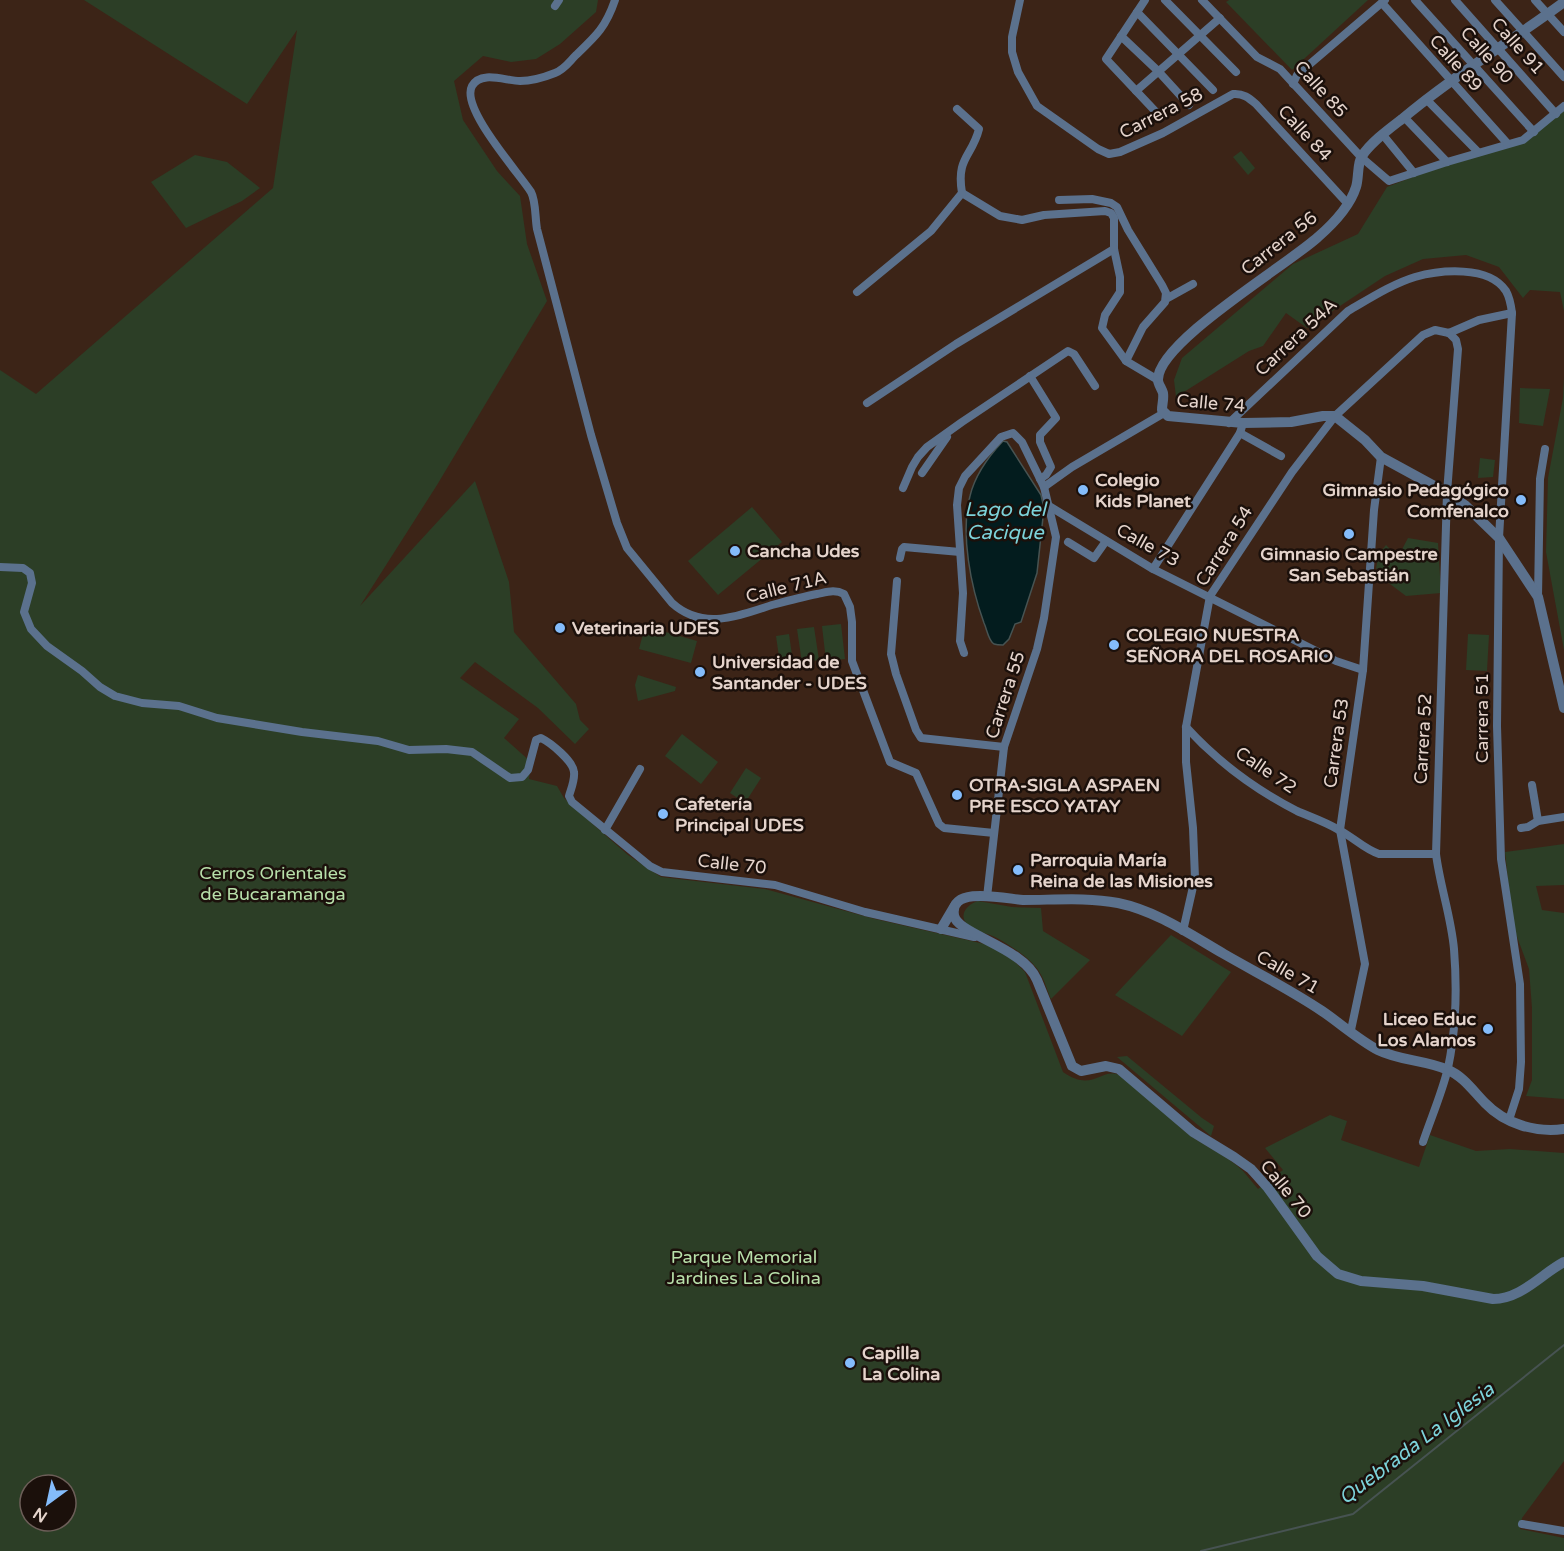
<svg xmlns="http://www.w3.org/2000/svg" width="1564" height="1551" viewBox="0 0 1564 1551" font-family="'Varela Round',sans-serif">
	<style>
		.green { fill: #2c3e26; fill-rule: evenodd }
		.water { fill: #031c1e; stroke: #475352; stroke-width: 1.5 }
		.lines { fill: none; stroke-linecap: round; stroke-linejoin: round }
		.stream { stroke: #475352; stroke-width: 2 }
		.minor { stroke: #5b718d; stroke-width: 8 }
		.tertiary { stroke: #5b718d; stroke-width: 10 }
		.poi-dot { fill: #84bcfb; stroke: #1b100b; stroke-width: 2 }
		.labels { text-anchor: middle; stroke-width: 5; stroke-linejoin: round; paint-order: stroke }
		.street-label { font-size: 18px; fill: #e5d4cc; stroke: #1b100b }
		.poi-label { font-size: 18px; font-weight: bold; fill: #e5d4cc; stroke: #1b100b; text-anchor: start }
		.park-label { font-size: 18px; fill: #b8e0aa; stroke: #1b100b }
		.water-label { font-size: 20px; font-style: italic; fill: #7cd2d9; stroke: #1b100b }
	</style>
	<rect width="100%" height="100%" fill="#3c2417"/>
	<g class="green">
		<path d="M84,0H598L596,12L560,44L536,59L511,62L483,56L454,81L463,120L497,171L520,196L527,244L547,301L437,485L360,606L475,481L509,582L514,632L576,704L580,720L589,729L575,744L538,708L475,662L460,678L519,719L504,738L531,762L529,779L557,786L564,798L579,812L628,855L661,877L765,889L875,919L989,945L1013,960L1025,972L1063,1072C1093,1093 1101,1067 1119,1075C1135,1081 1167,1116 1182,1129C1200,1145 1226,1154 1243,1171C1248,1177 1253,1183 1258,1189L1283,1170L1265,1148L1330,1115L1347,1121L1341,1140L1419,1167L1430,1135L1476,1151L1510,1149L1564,1153V1461L1522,1518L1520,1529L1564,1538V1551H0V370L36,394L273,188L297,30L247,104ZM30,1485H66V1521H30Z"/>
		<path d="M1229,0H1368L1292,70L1226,2Z"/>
		<path d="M1564,104V311L1560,292L1530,290L1523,298L1499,267L1466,255L1423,259L1385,276L1307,328L1286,313L1263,346L1249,351L1176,397L1174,380L1182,358L1293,264L1358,234L1387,187L1478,152L1507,143L1545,125Z"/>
		<path d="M1241,151L1255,168L1248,175L1233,157Z"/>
		<path d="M195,155L227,162L260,188L242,201L186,228L151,182Z"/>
		<path d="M1564,377V650L1546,552L1548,478L1563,398Z"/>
		<path d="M1520,388L1550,389L1543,426L1519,423Z"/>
		<path d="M1480,458L1495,460L1493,477L1478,478Z"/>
		<path d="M752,507L782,542L718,595L688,561Z"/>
		<path d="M1408,538L1438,543L1441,593L1406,596L1386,581L1376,568L1379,554L1386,545L1398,557Z"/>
		<path d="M841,624L845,659L826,661L822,626Z"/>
		<path d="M645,626L697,641L691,663L639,649Z"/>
		<path d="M814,627L819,660L802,663L797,629Z"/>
		<path d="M789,634L793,662L780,664L776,636Z"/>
		<path d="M1468,634L1489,635L1487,671L1466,670Z"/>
		<path d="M638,675L676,687L675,691L638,701L635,685Z"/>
		<path d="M682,734L718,762L701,784L665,756Z"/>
		<path d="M746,768L761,778L745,803L730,793Z"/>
		<path d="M1564,844V885L1536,886L1542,910L1564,913V1099L1526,1096L1532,1080V1008L1529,969L1513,926L1505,852Z"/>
		<path d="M978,901L1012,907L1041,908L1043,931L1090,960L1051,999C1047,990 1045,981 1040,973C1032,959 1011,946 997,938C988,933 974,932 967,924C958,914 968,904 978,901Z"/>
		<path d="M1171,935L1231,972L1182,1036L1115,995Z"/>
		<path d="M1127,1056L1202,1118L1214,1126L1211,1136L1117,1057Z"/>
	</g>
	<path class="water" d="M1003,441L1007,442L1041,495L1044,508L1037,573L1021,622L1015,624L1009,639L1003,645C1000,645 997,645 994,644C988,640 987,629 984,623C971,587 960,534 970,496C975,475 988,457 1003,441Z"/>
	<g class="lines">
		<path class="stream" d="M1201,1551L1353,1514L1564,1345"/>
		<g class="minor">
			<path d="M615,0C606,27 596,36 576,55C569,62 565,69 555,73C545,77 531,81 520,81C506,81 481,70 472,86C460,108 519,173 531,192C536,201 535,218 537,229L591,435L617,523L627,548L672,603C703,631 738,616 772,605C787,601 802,597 817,594C827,592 835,589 844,594L850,607L852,622V661L890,762L916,773L939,824L944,828L994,833"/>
			<path d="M1020,0L1012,37V52L1018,72L1037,106L1098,149L1109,154L1120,152L1163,133L1233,94C1243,93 1249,98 1256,104L1348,204"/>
			<path d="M1145,0L1106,59L1156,112"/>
			<path d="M1165,0L1236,72"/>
			<path d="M1202,0L1257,57L1280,69L1361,157L1389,181L1447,162L1523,140L1564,106"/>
			<path d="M1415,0L1534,132"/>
			<path d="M1455,0L1556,114"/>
			<path d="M1495,0L1564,77"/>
			<path d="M1535,0L1564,32"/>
			<path d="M1382,3L1507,143"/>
			<path d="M555,6L559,0"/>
			<path d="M1137,12L1213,90"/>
			<path d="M1121,36L1158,71L1189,105"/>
			<path d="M1293,84L1297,75L1385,0"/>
			<path d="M1136,91L1220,18"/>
			<path d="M1426,99L1478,152"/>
			<path d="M1404,117L1447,162"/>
			<path d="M1383,135L1414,173"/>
			<path d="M962,193L1000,216L1022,220L1044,215L1105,211L1111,213L1114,218V249L1120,277V292L1105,315L1102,328L1126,361L1158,380"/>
			<path d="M1059,200L1092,199L1111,203L1117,207L1128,230L1162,285L1166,293L1165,302L1143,327L1126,361"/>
			<path d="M857,292L931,231L962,193C956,157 972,157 979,129L957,109"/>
			<path d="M1166,299L1193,284"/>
			<path d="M1449,333L1479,320L1512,313"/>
			<path d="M1030,376L1056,418L1040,435V442L1051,467L1046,475L1040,479"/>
			<path d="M867,403L956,344L1114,249"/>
			<path d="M1229,423L1348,311C1369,299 1392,284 1415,277C1440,270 1489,265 1506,291C1510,298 1511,305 1512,313L1499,538L1497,726L1501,859L1520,984L1521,1062L1519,1089L1509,1120"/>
			<path d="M1240,433L1281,456"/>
			<path d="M922,473L947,437"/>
			<path d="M1044,487L1072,467L1164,413"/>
			<path d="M903,488L912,467L918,457L927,447L962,422L1068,351L1074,354L1095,386"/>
			<path d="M1049,506L1153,569L1336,661L1363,670"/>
			<path d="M1068,542L1094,558L1106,541"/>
			<path d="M900,558L902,549L904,547L960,552"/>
			<path d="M0,567L23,568L30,573L32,583L24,612L31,629L47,646L82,671L100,687L115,696L142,703L179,706L217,718L302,732L378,741L409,750L446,749L472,752L510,778L522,777L528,770L536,740L541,738C551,743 573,761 574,772C575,780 571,789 569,796L572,802L650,866L662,872L775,885L865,912L974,937"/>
			<path d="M1153,569L1240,433L1243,423"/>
			<path d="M897,581L891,654L896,674L916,730L921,738L1004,747"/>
			<path d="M1538,597L1540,479L1545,449"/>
			<path d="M964,653L960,641L963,593L957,505L959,488L965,476L1001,437L1013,433L1022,442L1044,487L1056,537L1044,618L1037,649L1004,747L987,897"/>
			<path d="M1186,727C1217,761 1256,790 1297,811C1311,817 1326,822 1339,830C1353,837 1364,849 1379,854H1436"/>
			<path d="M1532,785L1538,821"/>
			<path d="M1521,828L1528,827L1538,821L1564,817"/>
			<path d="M605,830L640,769"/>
			<path d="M1183,931L1195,878L1193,828L1186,762V727L1210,596L1292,472L1335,416L1423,335L1435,330L1449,333"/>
			<path d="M1351,1030L1365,964L1340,830L1363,670L1374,510L1381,457"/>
			<path d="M1423,1142C1431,1118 1442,1093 1448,1068C1456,1030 1457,987 1454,949C1451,916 1440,886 1436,854L1447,493L1458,349L1456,340L1449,333"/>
			<path d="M1522,1524L1564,1531"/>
		</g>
		<g class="tertiary">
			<path d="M1564,2C1510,42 1453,76 1402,119C1389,129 1371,142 1362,156C1357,163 1359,178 1356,187C1350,206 1333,224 1318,237C1289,264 1157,342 1158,380C1158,384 1162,389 1163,393C1164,399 1162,404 1162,410L1168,416L1243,423L1291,422L1323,416H1335L1365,440L1381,457L1447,493L1466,506L1499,538L1538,597L1564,708"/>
			<path d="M941,929L954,907"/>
			<path d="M1564,1129C1536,1133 1505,1124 1485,1103C1474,1092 1463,1076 1448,1070C1426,1060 1400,1061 1378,1050C1359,1040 1341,1024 1322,1011C1291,990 1257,973 1224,954C1191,935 1157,911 1118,903C1087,897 1055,900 1023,900C1007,899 949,885 954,915C956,934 1023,947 1037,980L1072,1066L1081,1071L1106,1066L1119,1069L1193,1132L1234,1157L1251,1169L1268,1188L1317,1256L1338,1274L1361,1281L1423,1286L1493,1299C1521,1299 1540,1275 1564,1262"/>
		</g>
	</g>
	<g class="poi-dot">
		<circle cx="1083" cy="490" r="6"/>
		<circle cx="1521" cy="500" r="6"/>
		<circle cx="1349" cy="534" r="6"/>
		<circle cx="735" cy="551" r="6"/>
		<circle cx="560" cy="628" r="6"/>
		<circle cx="1114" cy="645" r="6"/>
		<circle cx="700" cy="672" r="6"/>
		<circle cx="957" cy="795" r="6"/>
		<circle cx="663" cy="814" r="6"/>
		<circle cx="1018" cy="870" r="6"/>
		<circle cx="1488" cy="1029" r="6"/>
		<circle cx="850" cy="1363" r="6"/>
	</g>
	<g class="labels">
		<g class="street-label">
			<text transform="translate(1518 46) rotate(48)" y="6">Calle 91</text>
			<text transform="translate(1487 55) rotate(48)" y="6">Calle 90</text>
			<text transform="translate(1456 63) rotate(48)" y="6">Calle 89</text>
			<text transform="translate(1321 89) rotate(48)" y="6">Calle 85</text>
			<text transform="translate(1161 113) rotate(-27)" y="6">Carrera 58</text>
			<text transform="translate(1305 133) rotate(47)" y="6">Calle 84</text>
			<text transform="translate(1279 243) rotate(-38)" y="6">Carrera 56</text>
			<text transform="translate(1296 337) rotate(-43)" y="6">Carrera 54A</text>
			<text transform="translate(1211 403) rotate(5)" y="6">Calle 74</text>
			<text transform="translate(1148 545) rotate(29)" y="6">Calle 73</text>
			<text transform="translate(1224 546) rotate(-58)" y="6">Carrera 54</text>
			<text transform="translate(786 587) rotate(-14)" y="6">Calle 71A</text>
			<text transform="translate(1005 695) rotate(-72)" y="6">Carrera 55</text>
			<text transform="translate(1482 718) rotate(-90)" y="6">Carrera 51</text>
			<text transform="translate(1423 739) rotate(-87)" y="6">Carrera 52</text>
			<text transform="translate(1336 743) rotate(-82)" y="6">Carrera 53</text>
			<text transform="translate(1266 770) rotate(34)" y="6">Calle 72</text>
			<text transform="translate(732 864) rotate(6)" y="6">Calle 70</text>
			<text transform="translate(1288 972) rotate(30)" y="6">Calle 71</text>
			<text transform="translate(1286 1189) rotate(51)" y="6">Calle 70</text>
		</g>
		<g class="poi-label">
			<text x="1095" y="486">Colegio<tspan x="1095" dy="21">Kids Planet</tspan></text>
			<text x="1509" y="496" text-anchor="end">Gimnasio Pedagógico<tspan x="1509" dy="21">Comfenalco</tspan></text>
			<text x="747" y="557">Cancha Udes</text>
			<text x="1349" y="560" text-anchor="middle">Gimnasio Campestre<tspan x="1349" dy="21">San Sebastián</tspan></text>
			<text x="572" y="634">Veterinaria UDES</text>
			<text x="1126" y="641">COLEGIO NUESTRA<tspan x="1126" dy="21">SEÑORA DEL ROSARIO</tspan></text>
			<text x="712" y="668">Universidad de<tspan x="712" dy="21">Santander - UDES</tspan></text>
			<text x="969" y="791">OTRA-SIGLA ASPAEN<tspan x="969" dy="21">PRE ESCO YATAY</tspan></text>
			<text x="675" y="810">Cafetería<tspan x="675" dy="21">Principal UDES</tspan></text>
			<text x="1030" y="866">Parroquia María<tspan x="1030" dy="21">Reina de las Misiones</tspan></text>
			<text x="1476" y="1025" text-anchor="end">Liceo Educ<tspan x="1476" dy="21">Los Alamos</tspan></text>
			<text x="862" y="1359">Capilla<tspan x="862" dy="21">La Colina</tspan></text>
		</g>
		<g class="park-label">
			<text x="273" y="879">Cerros Orientales<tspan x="273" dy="21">de Bucaramanga</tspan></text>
			<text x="744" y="1263">Parque Memorial<tspan x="744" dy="21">Jardines La Colina</tspan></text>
		</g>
		<g class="water-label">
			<text x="1005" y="516">Lago del<tspan x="1005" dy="23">Cacique</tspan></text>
			<text transform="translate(1416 1443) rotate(-37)" y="7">Quebrada La Iglesia</text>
		</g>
	</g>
	<g transform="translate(48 1503) rotate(213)"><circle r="28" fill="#1b100b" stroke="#6c5e58" stroke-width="1.5"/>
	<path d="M0-4.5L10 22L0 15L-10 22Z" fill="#84bcfb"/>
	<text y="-9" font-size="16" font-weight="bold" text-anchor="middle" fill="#e5d4cc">N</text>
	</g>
</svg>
